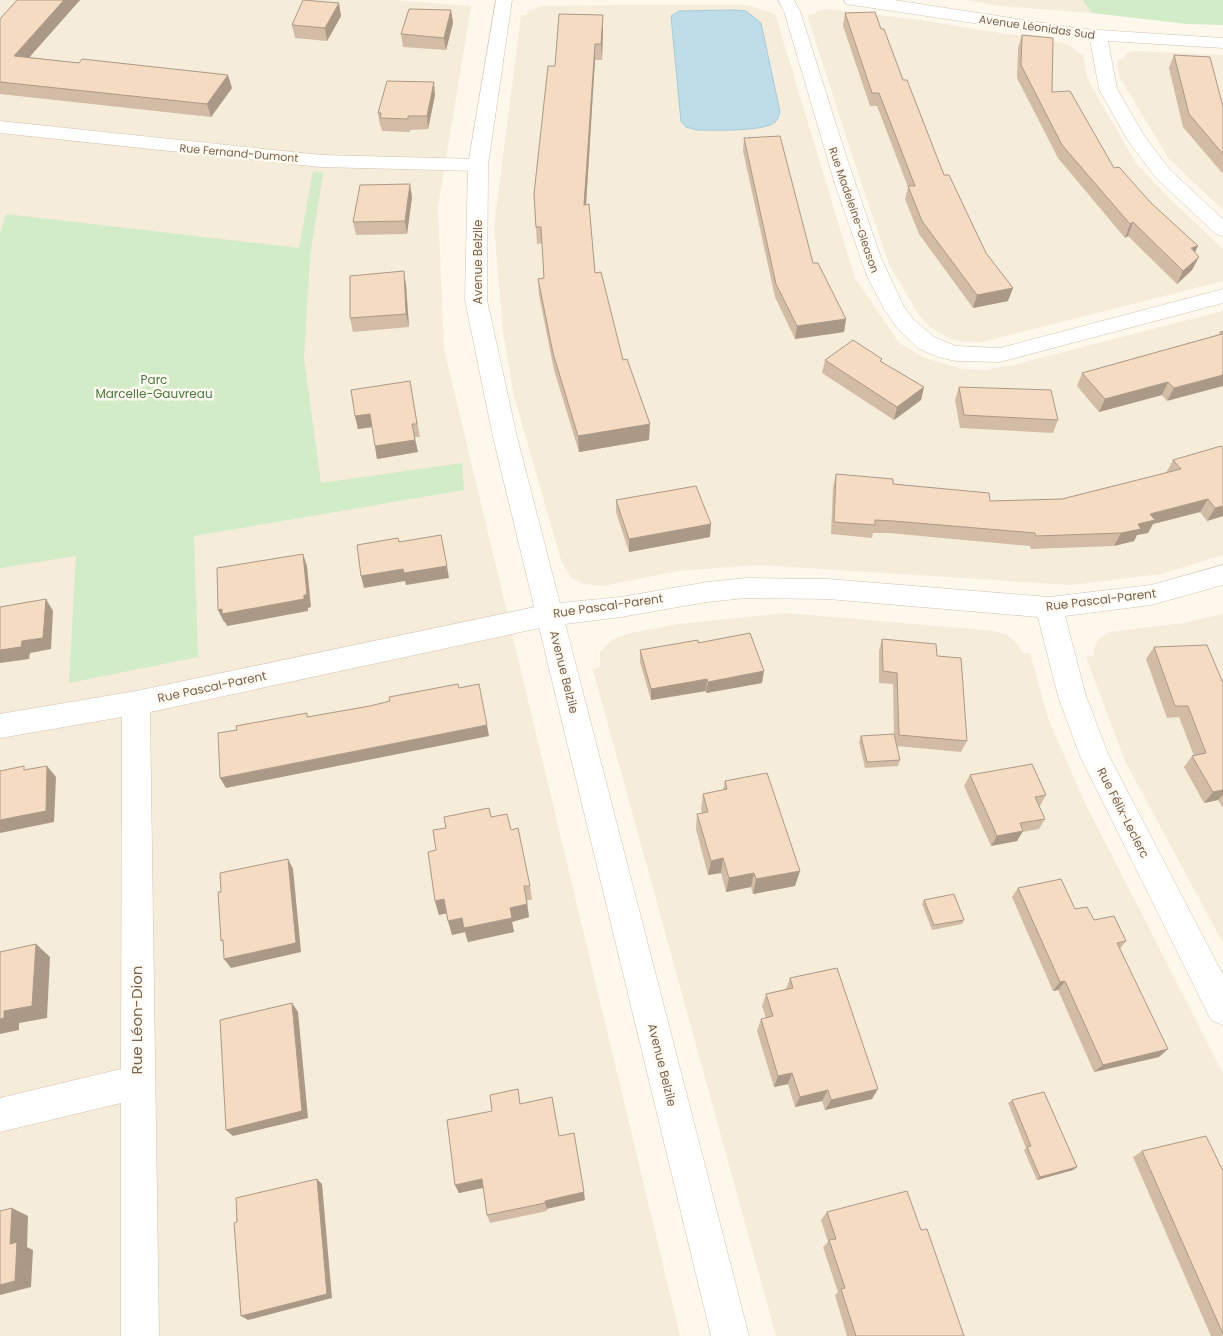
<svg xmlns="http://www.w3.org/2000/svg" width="1223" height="1336" viewBox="0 0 1223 1336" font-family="Poppins,sans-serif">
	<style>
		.residential { fill: #f5ecd9 }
		.green { fill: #d2ecc8 }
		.water { fill: #bedde9; stroke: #a3ccdb }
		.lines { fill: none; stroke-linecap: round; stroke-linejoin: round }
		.minor-casing { stroke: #d1c2af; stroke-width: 1 }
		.tertiary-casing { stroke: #d1c2af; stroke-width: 1 }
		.minor { fill: #fff; fill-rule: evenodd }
		.tertiary { fill: #fff; fill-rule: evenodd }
		.wall { fill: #d2bca6 }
		.shaded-wall { fill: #ab9987 }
		.building { fill: #f4dbc1; stroke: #ab9987 }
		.labels { text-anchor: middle; stroke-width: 5; stroke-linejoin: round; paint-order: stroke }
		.far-street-label { font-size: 11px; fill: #7a624c; stroke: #fffbf2 }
		.street-label { font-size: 12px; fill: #7a624c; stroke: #fffbf2 }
		.park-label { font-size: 12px; fill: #4a7a40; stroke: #fffbf2 }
		.near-street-label { font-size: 15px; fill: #7a624c; stroke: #fffbf2 }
	</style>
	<rect width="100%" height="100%" fill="#fdf8eb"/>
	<g class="residential">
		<path d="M0,0H393L471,6L438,207L444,349L680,1336H0Z"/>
		<path d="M967,0H1082L1092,13L999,6Z"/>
		<path d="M620,5H748L775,14L855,278L899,343L925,358L963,369L985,370L1013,365L1223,311V555L1161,574L1072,585L758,565L678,571L603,586L584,584L571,578L561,560L514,396L503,331L494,228L521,15H526L528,11L542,6Z"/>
		<path d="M826,9L913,19L1064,43L1074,48L1079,54H1083L1087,77L1092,87L1136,163L1170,199L1223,249V281L983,342H964L949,338L930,327L918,314L889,264L859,176L808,18L809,14H814L817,11Z"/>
		<path d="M1134,51L1223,55V210L1169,159L1119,76L1117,59L1122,60L1127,53Z"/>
		<path d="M786,613L995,631L1007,635L1018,645L1023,653H1030L1048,718L1084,801L1223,1073V1336H776L593,670L600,667V652L613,639L631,633L679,624Z"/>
		<path d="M1223,614V943L1125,761L1086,657L1094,656V648L1099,639L1110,632L1183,623Z"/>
	</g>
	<g class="green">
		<path d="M1082,0H1223V25L1187,24L1092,13Z"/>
		<path d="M313,171L323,173L310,256L304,358L321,483L462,463L464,490L194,536L198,657L69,683L76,556L0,568V233L6,214L299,248Z"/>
	</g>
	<path class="water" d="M733,10L746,11L761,23L780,112C779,115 778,120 775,122C763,132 714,130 697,130L686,127L681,121L671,16L679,11Z"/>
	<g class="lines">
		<defs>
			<g id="minor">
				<path d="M778,0H794L800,11L847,159L881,258L904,307L913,319L934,337L956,346L1000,348L1223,289V303L1000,362L956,361L938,357L918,348L898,329L884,309L867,276L835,184L784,11Z"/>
				<path d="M844,0H894L1083,29L1223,38V48L1108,41L1117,89L1145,137L1170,170L1223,219V236L1216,234L1156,178L1127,139L1099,89L1090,40L852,5L846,4Z"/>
				<path d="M0,121L321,155L478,159L485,161L488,165L485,169L478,171L321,167L0,133Z"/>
				<path d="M1223,565V585L1151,605L1065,616L1086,696L1108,754L1223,975V1025L1211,1020L1080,756L1058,696L1038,617L828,599L746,598L707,602L621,617L549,626L150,712L159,1336H121V1103L0,1132V1098L121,1069L122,717L0,738V714L136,691L549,604L621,597L707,582L746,578L828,579L1049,597L1151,585Z"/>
			</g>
			<path id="tertiary" d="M496,0H512L488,165L487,300L517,437L749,1336H711L493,437L465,300L468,165Z"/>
		</defs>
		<use href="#minor" class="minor-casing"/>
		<use href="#tertiary" class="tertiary-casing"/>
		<use href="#minor" class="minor"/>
		<use href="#tertiary" class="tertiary"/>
	</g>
	<g class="wall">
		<path d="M17,0H80L29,57L79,63L232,88L211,117L0,94V19Z"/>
		<path d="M451,10L453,23L446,50L403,47L401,34Z"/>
		<path d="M845,13L881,29L944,175L1008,301L973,308L919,234L905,199L908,187L877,106H870L843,26Z"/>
		<path d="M341,16L327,41L295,38L292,25Z"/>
		<path d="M603,31L602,60H595L586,204L595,273L649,440L579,452L554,370L539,295L538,279L544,278L542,243L537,244L534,194L555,66Z"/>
		<path d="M1022,35L1052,92L1114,168L1199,257L1192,270L1177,284L1128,236L1125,238L1058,158L1017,78L1018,48Z"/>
		<path d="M1174,55L1223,107V174L1183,127L1169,68Z"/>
		<path d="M435,95L428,129L410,130V132L382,131L381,126H380L378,113Z"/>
		<path d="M744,138L813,263L846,319L844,332L795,339L775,297L743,151Z"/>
		<path d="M412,197L407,234L356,235L353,222Z"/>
		<path d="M406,285L409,327L353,332L350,318Z"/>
		<path d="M1223,331L1167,401L1162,395L1099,412L1077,386L1082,373L1218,335L1220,332Z"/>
		<path d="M825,360L882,362L924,387L921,400L894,420L822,373Z"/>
		<path d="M410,381L420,437H415L418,452L377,459L372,427L358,429L355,416Z"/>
		<path d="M959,387L1058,420L1053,433L960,428L955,400Z"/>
		<path d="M1223,449V516L1207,521L1200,512L1153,524L1148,533L1137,535L1134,541L1114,546L1031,549L1030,546L889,533H873L872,538L831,534L833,487L836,474L990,501L1062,499L1166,473L1173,460Z"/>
		<path d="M616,500L710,537L629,552L616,512Z"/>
		<path d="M882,639L937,656L967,741L961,752L897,746L900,760L898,766L865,768L859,742L861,736L894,738L893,684L879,683V651Z"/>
		<path d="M698,643L762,683L706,693V691L651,700L640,662V650Z"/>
		<path d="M1154,647L1223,683V808L1218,800L1204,803L1184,767L1192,756H1194L1179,717L1167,718L1146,659Z"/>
		<path d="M970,775L1046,795L1040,806H1039L1045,819L1039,829L1022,832L1017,841L991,846L964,786Z"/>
		<path d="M725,781L795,886L753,894L751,887L726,892L721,873L708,875L696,829L697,814L702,813L701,809L703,794L723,790Z"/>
		<path d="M491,817L511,830L530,886L532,900H527L529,917L512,922L514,932L468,942L465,932L452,935L447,913L439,915L435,901L436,850Z"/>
		<path d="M1018,888L1075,909L1094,920L1126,941L1120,949L1159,1057L1094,1072L1058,990L1053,991L1012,897Z"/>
		<path d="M924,900L964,920L962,924L932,930L922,904Z"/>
		<path d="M790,978L872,1099L825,1110L822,1101L795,1107L788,1084L774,1087L757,1031L761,1019L766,1018L762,1006L766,994L786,989Z"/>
		<path d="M1012,1100L1077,1167L1073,1170L1037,1180L1024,1150L1026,1148L1008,1103Z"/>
		<path d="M521,1104L559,1136L585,1200L546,1209L547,1211L490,1223L487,1215L483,1188L459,1193L455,1185L492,1111Z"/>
		<path d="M1142,1151L1223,1171V1336H1211L1133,1157Z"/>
		<path d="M827,1212L921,1230L964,1336H847L835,1295L838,1292L823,1247L828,1242L821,1220Z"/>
	</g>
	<g class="shaded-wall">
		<path d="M64,0H80L19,69L14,56Z"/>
		<path d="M339,3L341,16L327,41L325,28Z"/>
		<path d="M451,10L453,23L446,50L444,38Z"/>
		<path d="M603,15V31L602,60L601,44Z"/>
		<path d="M595,44V60L585,221L584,205Z"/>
		<path d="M228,75L232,88L211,117L207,104Z"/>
		<path d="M434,82L435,95L428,129L427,116Z"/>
		<path d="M410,184L412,197L407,234L405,221Z"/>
		<path d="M1133,222L1128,236L1125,238L1130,224Z"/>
		<path d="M1198,246L1192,259L1191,248Z"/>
		<path d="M1199,257L1192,270L1177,284L1183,271Z"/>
		<path d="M404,271L406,285L409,327L406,314Z"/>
		<path d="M1013,288L1008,301L973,308L977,295Z"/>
		<path d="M846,319L844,332L795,339L797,326Z"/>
		<path d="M1223,375V386L1167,401L1174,388Z"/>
		<path d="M1168,382L1162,395L1099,412L1105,399Z"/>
		<path d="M924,387L921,400L894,420L897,407Z"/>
		<path d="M370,414L373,427L358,429L355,416Z"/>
		<path d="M650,424L649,440L579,452L578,436Z"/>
		<path d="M415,440L418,452L377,459L375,446Z"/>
		<path d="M1208,499L1200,512L1153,524L1148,533L1137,535L1134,541L1114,546L1121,533L1138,524L1150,514Z"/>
		<path d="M1223,506V516L1207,521L1215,508Z"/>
		<path d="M711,524L710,537L629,552V539Z"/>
		<path d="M303,554L307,566L311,607L308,608V611L227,626L225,622H224L218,610Z"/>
		<path d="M447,566L449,578L406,585L405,581L364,588L361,576L403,569Z"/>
		<path d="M46,599L53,611L51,649L30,653L29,659L0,663V650L22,641Z"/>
		<path d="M764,671L762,683L706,693L708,682Z"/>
		<path d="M707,679L706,691L651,700V689Z"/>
		<path d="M487,725L489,736L226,788L220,778Z"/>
		<path d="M47,766L56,777L54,822L0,833V820Z"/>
		<path d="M1223,790V794L1218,800L1204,803L1213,792Z"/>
		<path d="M1023,831L1017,841L991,846L997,836Z"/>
		<path d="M723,858L721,873L708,875L711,861Z"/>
		<path d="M288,859L293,869L301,952L231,968L224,959Z"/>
		<path d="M800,871L795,886L753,894L756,879Z"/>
		<path d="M754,873L751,887L726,892L729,878Z"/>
		<path d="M444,899L448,913L439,915L435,901Z"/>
		<path d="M527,904L529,917L512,922L514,932L468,942L465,932L452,935L448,921Z"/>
		<path d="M36,944L50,957L47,1018L19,1023V1030L0,1034V1019Z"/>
		<path d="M1065,981L1058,990L1053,991L1060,982Z"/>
		<path d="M292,1003L298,1012L308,1118L233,1136L226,1130Z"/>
		<path d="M1168,1049L1159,1057L1094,1072L1103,1065Z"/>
		<path d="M792,1073L788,1084L774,1087L778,1076Z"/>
		<path d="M878,1089L872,1099L825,1110L831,1100Z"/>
		<path d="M828,1090L822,1101L795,1107L800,1097Z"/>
		<path d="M1077,1167L1073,1170L1037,1180L1040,1177Z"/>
		<path d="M317,1179L322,1184L332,1298L248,1320L241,1316Z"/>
		<path d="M482,1179L486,1187L459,1193L455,1185Z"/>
		<path d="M584,1192L585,1200L546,1209L547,1211L545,1201Z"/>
		<path d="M12,1208L28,1216L27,1247L33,1250L31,1287L0,1295V1285L10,1244Z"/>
	</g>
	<g class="building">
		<path d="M17,0H64L14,56L79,63L82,59L228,75L207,104L0,82V19Z"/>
		<path d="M303,0L339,3L325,28L292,25Z"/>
		<path d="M409,9L451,10L444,38L401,34Z"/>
		<path d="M875,12L881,29H884L903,80H907L944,175H949L986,253L1013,288L977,295L922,221L908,186H915L879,93H872L845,13Z"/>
		<path d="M559,14L603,15L601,44H595L584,205L589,204L595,273L601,272L623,360L627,359L650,424L578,436L553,353L538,279L544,278L541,227H536L534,194L548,66H555Z"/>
		<path d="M1022,35L1053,38L1052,92L1070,91L1114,168L1119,167L1151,203L1198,246L1191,248L1199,257L1183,271L1133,222L1130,224L1062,145L1021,65Z"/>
		<path d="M1174,55L1210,57L1223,107V154L1189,114Z"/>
		<path d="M387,81L434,82L427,116H408V119L380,118L381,113H378Z"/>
		<path d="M780,136L813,263H818L846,319L797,326L776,284L744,138Z"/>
		<path d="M410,184L405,221L353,222L360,185Z"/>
		<path d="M404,271L406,314L350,318V276Z"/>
		<path d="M1223,331V375L1174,388L1168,382L1105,399L1082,373L1222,334L1220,332Z"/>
		<path d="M853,340L882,359L880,361L924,387L897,407L825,360Z"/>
		<path d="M410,381L417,424H412L415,440L375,446L370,414L355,416L351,390Z"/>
		<path d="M959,387L1051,390L1058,420L964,415Z"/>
		<path d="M1221,446L1223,449V506L1215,508L1208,499L1150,514L1155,520L1138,524L1141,529L1121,533L1036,536L1035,533L893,521L875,520V525L834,522L836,474L893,479V484L989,493L990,501L1062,499L1181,469L1173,460Z"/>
		<path d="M696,486L711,524L629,539L616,500Z"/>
		<path d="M441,535L447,566L404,573L403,569L361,576L357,545L398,538L399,542Z"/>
		<path d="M303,554L307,595H304V599L222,614V609L218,610L217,568Z"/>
		<path d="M46,599L43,638L22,641L21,647L0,650V607Z"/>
		<path d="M750,633L764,671L708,682L707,679L651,689L640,650L698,640V643Z"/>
		<path d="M882,639L936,644L937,656L961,658L967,741L899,735L897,673L883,671Z"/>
		<path d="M1207,645L1223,683V790L1213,792L1192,756L1206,753L1188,706H1175L1154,647Z"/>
		<path d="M458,684L459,688L479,684L487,725L220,778L218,733L237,730L236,726L307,713V717L370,706L390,701L389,697Z"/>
		<path d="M894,734L900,760L867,762L861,736Z"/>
		<path d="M1032,764L1046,795L1035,797L1045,819L1020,823L1023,831L997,836L970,775Z"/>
		<path d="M24,766V770L47,766L46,811L0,820V771Z"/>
		<path d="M767,773L800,871L756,879L754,873L729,878L723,858L711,861L697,814L708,812L703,794L727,789L725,781Z"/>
		<path d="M489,808L491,817L507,814L511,830L518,828L530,886H524L527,904L510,908L512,918L464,928L462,918L448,921L444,899L435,901L428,852L436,850L433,830L446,828L444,817Z"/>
		<path d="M288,859L296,943L224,959L223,940L221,941L218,892H221L220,873Z"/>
		<path d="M1061,879L1075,909L1087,907L1094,920L1114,916L1126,941L1117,943L1168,1049L1103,1065L1065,981L1060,982L1018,888Z"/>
		<path d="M954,894L964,920L934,925L924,900Z"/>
		<path d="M36,944L32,1006L4,1011V1018L0,1019V952Z"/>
		<path d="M837,968L878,1089L831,1100L828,1090L800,1097L792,1073L778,1076L761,1019L773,1016L766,994L793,988L790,978Z"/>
		<path d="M292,1003L302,1111L226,1130L220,1020Z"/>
		<path d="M518,1089L520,1104L552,1097L559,1136L574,1133L584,1192L545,1201V1203L487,1215L482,1179L455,1185L447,1120L492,1111L490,1095Z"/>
		<path d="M1044,1092L1077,1167L1040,1177L1027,1147L1031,1146L1012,1100Z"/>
		<path d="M1206,1136L1223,1171V1334L1142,1151Z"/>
		<path d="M317,1179L327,1294L241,1316L234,1223L237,1222L236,1198Z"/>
		<path d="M907,1191L921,1230L927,1229L964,1336H856L841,1289L845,1288L829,1240L836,1239L827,1212Z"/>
		<path d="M12,1208L10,1244L17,1242L15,1281L0,1285V1211Z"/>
	</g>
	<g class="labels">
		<g class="far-street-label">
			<text transform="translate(1037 27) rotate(8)" y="4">Avenue Léonidas Sud</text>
			<text transform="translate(239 153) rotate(5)" y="4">Rue Fernand-Dumont</text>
			<text transform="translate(854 210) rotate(71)" y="4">Rue Madeleine-Gleason</text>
		</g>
		<g class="street-label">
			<text transform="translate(478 262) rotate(-90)" y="4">Avenue Belzile</text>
			<text transform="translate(1101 600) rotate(-7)" y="4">Rue Pascal-Parent</text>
			<text transform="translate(608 606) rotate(-8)" y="4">Rue Pascal-Parent</text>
			<text transform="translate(564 672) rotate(76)" y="4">Avenue Belzile</text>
			<text transform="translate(212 687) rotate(-12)" y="4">Rue Pascal-Parent</text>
			<text transform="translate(1123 813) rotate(63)" y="4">Rue Félix-Leclerc</text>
			<text transform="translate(662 1065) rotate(76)" y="4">Avenue Belzile</text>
		</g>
		<g class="park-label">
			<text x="154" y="384">Parc<tspan x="154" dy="14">Marcelle-Gauvreau</tspan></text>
		</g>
		<g class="near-street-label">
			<text transform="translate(137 1020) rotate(-90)" y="5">Rue Léon-Dion</text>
		</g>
	</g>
</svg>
